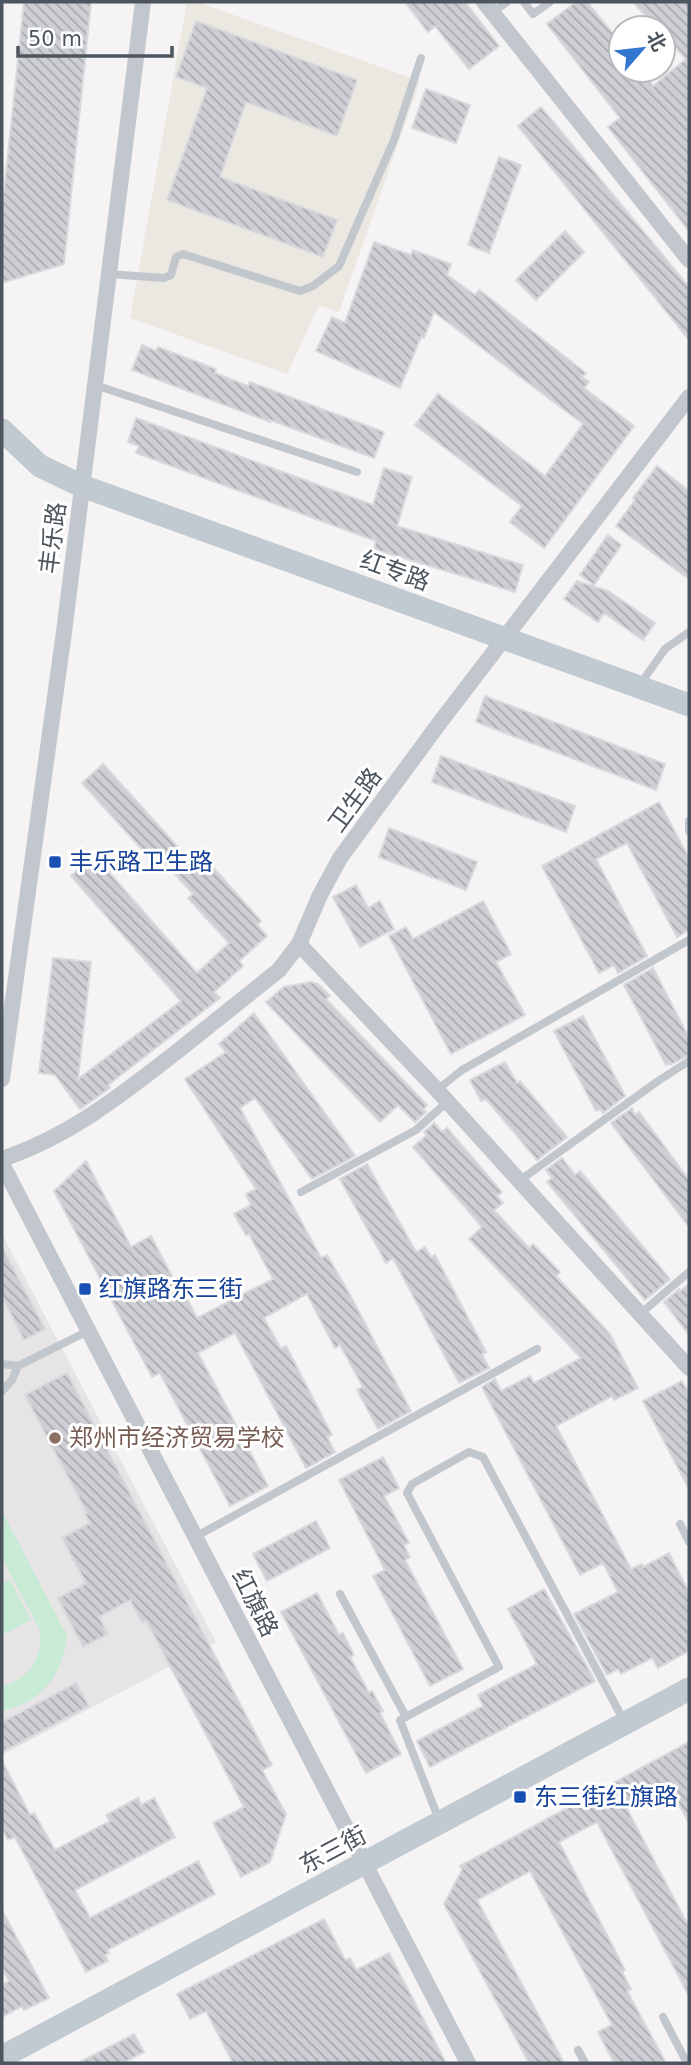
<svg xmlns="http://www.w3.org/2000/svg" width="691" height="2065" viewBox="0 0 691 2065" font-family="'DejaVu Sans','Noto Sans SC',sans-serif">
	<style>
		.commercial { fill: #eae8e1 }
		.education { fill: #e6e4e4 }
		.grass { fill: #c8ebd6 }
		.building { fill: url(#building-back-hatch); stroke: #d8d9dd; stroke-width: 2 }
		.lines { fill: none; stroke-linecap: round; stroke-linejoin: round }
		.lane { stroke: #c1c7cd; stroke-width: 8 }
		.street { stroke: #c1c7cd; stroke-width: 16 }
		.secondary { stroke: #c1c9d1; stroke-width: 23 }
		.transit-dot { fill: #1a4fb4; stroke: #fff; stroke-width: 2.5 }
		.education-dot { fill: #8d6e63; stroke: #fff; stroke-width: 2.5 }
		.labels { text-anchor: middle; stroke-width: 6; stroke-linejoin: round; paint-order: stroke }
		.street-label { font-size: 24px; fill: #4d565e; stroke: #fff }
		.transit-label { font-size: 24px; fill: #164399; stroke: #fff; text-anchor: start }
		.education-label { font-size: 24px; fill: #785e54; stroke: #fff; text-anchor: start }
	</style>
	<defs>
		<pattern id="building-back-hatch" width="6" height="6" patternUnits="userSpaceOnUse" patternTransform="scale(1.75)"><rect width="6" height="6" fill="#cdcfd4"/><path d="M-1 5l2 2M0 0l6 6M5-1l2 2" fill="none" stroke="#a9abaf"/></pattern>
	</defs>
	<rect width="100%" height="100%" fill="#f5f3f3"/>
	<path class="commercial" d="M187,2H197L420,81L339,312L319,305L287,374L130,318Z"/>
	<path class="education" d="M2,1234L216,1642L2,1755Z"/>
	<g class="grass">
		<path d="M2,1511L67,1636C63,1675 41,1703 2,1711V1686C29,1680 45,1655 39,1628L2,1558Z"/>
		<path d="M10,1580L31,1620L2,1635V1584Z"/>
	</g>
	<g class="building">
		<path d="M24,2H91L64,264L2,283V190L4,192Z"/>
		<path d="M405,2H465L499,46L469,69L435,26L428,32Z"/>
		<path d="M576,2H587L621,43V70H641L653,86L686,59L663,34V28H657L633,2H689V231L608,127L620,118L547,24Z"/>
		<path d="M196,21L357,80L337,136L246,102L220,177L337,220L323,257L167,200L207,88L176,77Z"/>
		<path d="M426,89L470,105L456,143L412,128Z"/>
		<path d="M541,107L689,287V340L518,126Z"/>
		<path d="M499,157L521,165L489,253L468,245Z"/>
		<path d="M565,231L584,252L536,300L516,280Z"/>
		<path d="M374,242L411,255L413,250L451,264L447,275L475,295L479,290L586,373L582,377L589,382L584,388L634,426L544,548L510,522L522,506L415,425L438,394L545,476L583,424L434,312L424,338L421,337L400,388L316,351L332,317L345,323Z"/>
		<path d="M142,345L156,351L158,347L216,369L215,373L248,386L250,382L384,432L374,458L270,420V422L132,370Z"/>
		<path d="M136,418L373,505L384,468L412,477L397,526L523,565L515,592L374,549L376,541L136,453L139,446L128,442Z"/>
		<path d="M657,466L689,491V579L616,526L635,500L633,498Z"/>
		<path d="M608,535L621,545L594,585L580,575Z"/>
		<path d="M577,581L608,591L655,623L643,640L604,613L598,622L564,599Z"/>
		<path d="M485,696L665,764L656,790L476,722Z"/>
		<path d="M441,756L575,806L566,832L432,782Z"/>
		<path d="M103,764L186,856L191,852L199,860L203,856L261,921L257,925L267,936L239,961L243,966L214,992L220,998L108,1085L110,1088L80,1109L55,1075L39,1073L53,958L91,962L78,1079L181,1001L71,876L94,855L197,973L229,943L188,898L193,894L154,851L148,856L82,783Z"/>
		<path d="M659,802L689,858V930L677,937L627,843L596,859L647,956L618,973L614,965L599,973L542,866Z"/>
		<path d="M389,828L477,862L466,890L379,857Z"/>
		<path d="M356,885L368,908L380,901L394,929L360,947L333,897Z"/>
		<path d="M483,901L511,954L496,962L525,1015L451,1054L389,936L406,927L413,939Z"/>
		<path d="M653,968L689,1038V1055L670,1065L669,1063L666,1065L624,985Z"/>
		<path d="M311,982L318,984L330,996L326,999L427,1105L423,1110L426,1112L415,1122L398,1105L380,1122L266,1002L284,987Z"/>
		<path d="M254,1013L355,1156L312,1179L255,1098L240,1108L321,1258L327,1255L349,1293L411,1411L378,1429L357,1390L363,1387L340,1345L335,1348L307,1294L264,1318L281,1349L286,1346L332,1435L327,1437L335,1452L308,1467L306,1468L235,1333L198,1353L268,1486L230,1506L160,1373L152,1377L54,1191L86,1161L131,1247L151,1236L178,1288L181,1287L197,1318L273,1279L249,1234L246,1235L234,1214L251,1205L246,1194L256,1189L185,1079L226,1052L219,1044Z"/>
		<path d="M583,1016L625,1096L603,1113L600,1109L596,1111L554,1031Z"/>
		<path d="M505,1062L517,1083L520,1081L567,1137L537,1160L486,1099L481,1101L470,1080Z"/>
		<path d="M632,1108L635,1115L639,1112L689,1180V1227L611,1123Z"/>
		<path d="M434,1123L442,1132L447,1128L502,1192L497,1196L503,1203L494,1210L529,1248L533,1244L560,1272L556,1276L610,1334L638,1388L614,1400L612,1396L556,1426L631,1569L642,1564L643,1567L669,1553L689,1593V1651L658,1668L652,1658L621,1674L618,1669L607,1675L574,1614L618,1592L603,1563L580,1575L482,1387L495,1379L501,1391L530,1376L534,1383L581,1358L469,1239L482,1227L413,1147L427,1135L424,1132Z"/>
		<path d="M562,1158L575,1175L580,1171L670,1279L645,1300L547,1182L552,1178L546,1170Z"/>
		<path d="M367,1164L416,1252L425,1247L431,1257L435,1255L486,1352L482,1354L489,1368L459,1383L393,1258L386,1263L340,1179Z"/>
		<path d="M2,1247L45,1329L24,1340L2,1296Z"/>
		<path d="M689,1284V1335L664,1302L679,1289L680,1291Z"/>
		<path d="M67,1373L272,1765L262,1770L286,1814L270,1862L241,1877L213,1823L244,1807L146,1620L142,1623L130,1600L99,1617L108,1634L83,1647L58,1598L86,1583L62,1538L90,1523L85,1514L87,1513L25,1395Z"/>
		<path d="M682,1381L689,1394V1489L643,1401Z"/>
		<path d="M383,1457L399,1488L384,1496L409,1543L404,1545L410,1557L405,1560L463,1669L430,1686L373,1576L385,1570L339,1480Z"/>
		<path d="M316,1521L330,1548L267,1581L253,1554Z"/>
		<path d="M544,1589L595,1681L430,1767L417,1741L483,1706L478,1695L537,1664L508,1609Z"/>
		<path d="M317,1593L339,1635L343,1633L354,1655L350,1657L369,1693L372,1691L383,1711L380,1713L401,1754L366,1773L281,1612Z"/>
		<path d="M76,1683L89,1706L2,1752V1722Z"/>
		<path d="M689,1742V1823L669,1786L627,1809L689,1927V1996L597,1822L559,1842L625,1970L622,1972L631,1989L627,1991L666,2063H614L598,2032L612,2025L530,1871L477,1900L564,2063H529L444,1904L462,1870L460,1866Z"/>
		<path d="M2,1761L30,1815L34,1813L55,1850L110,1821L106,1815L138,1798L141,1805L154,1798L175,1837L75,1890L90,1918L198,1861L215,1894L107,1950L109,1953L105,1955L108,1961L86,1972L15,1837L8,1840L2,1828Z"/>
		<path d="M2,1910L49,1998L24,2010L22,2006L2,2017V1985L9,1981L2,1967Z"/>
		<path d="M324,1919L345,1960L350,1958L356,1970L389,1953L446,2063H233L206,2011L190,2019L177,1994Z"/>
		<path d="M134,2034L144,2052L123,2063H78Z"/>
	</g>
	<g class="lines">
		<g class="lane">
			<path d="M524,2L533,14L550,2"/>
			<path d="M493,12L507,2"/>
			<path d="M109,274L164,278L171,275L176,257L183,254L300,291L313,286L339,266L394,140L421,58"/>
			<path d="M95,385L357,472"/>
			<path d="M639,686L665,649L689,632"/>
			<path d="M689,821V831"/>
			<path d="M437,1090L462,1070L689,940"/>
			<path d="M519,1181L658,1081L689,1061"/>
			<path d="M301,1192L416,1130L447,1102"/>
			<path d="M640,1314L689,1272"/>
			<path d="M2,1364L18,1366L88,1331"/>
			<path d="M2,1391L12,1380L18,1366"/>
			<path d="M680,1524L689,1542"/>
			<path d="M195,1537L537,1349"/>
			<path d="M340,1594L406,1717"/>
			<path d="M439,1820L400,1720L499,1667L407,1493L412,1484L469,1452L483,1457L624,1721"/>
			<path d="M663,2017L687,2063"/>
			<path d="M578,2050L585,2063"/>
		</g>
		<g class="street">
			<path d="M484,2L689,260"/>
			<path d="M299,944L437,1090L689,1368"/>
			<path d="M2,1079L64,632L143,2"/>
			<path d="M2,1159C68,1137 120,1096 174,1054C209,1026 244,998 279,970L299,944L320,895L340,858L441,721L689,397"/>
			<path d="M2,1164L468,2063"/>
		</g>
		<g class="secondary">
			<path d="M2,430L40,466L82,486L689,705"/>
			<path d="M2,2057L689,1689"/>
		</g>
	</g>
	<g class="transit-dot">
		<rect x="48" y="855" width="14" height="14" rx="3.5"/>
		<rect x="78" y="1282" width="14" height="14" rx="3.5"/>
		<rect x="513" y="1790" width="14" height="14" rx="3.5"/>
	</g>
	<circle class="education-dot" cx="55" cy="1438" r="7"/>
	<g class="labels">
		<g class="street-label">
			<text transform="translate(53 538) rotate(-83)" y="8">丰乐路</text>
			<text transform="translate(395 571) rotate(20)" y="8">红专路</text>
			<text transform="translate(355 800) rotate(-54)" y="8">卫生路</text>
			<text transform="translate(255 1603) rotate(63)" y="8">红旗路</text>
			<text transform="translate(333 1850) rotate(-28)" y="8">东三街</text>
		</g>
		<g class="transit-label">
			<text x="69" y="870">丰乐路卫生路</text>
			<text x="99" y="1297">红旗路东三街</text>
			<text x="534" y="1805">东三街红旗路</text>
		</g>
		<g class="education-label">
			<text x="69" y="1446">郑州市经济贸易学校</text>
		</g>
	</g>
	<rect width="691" height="2065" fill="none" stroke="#4d565e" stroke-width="7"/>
	<g transform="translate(642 49) rotate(62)"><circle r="33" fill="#ffffff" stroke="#b8bbbf" stroke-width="2"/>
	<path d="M0-5L12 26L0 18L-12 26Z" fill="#3276d0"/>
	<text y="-10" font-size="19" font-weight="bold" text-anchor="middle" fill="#4d565e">北</text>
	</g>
	<path d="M18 46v10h154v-10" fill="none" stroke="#4d565e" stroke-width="3.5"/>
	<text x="28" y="46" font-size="21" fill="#4d565e" stroke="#ffffff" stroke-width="5" paint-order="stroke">50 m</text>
</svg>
